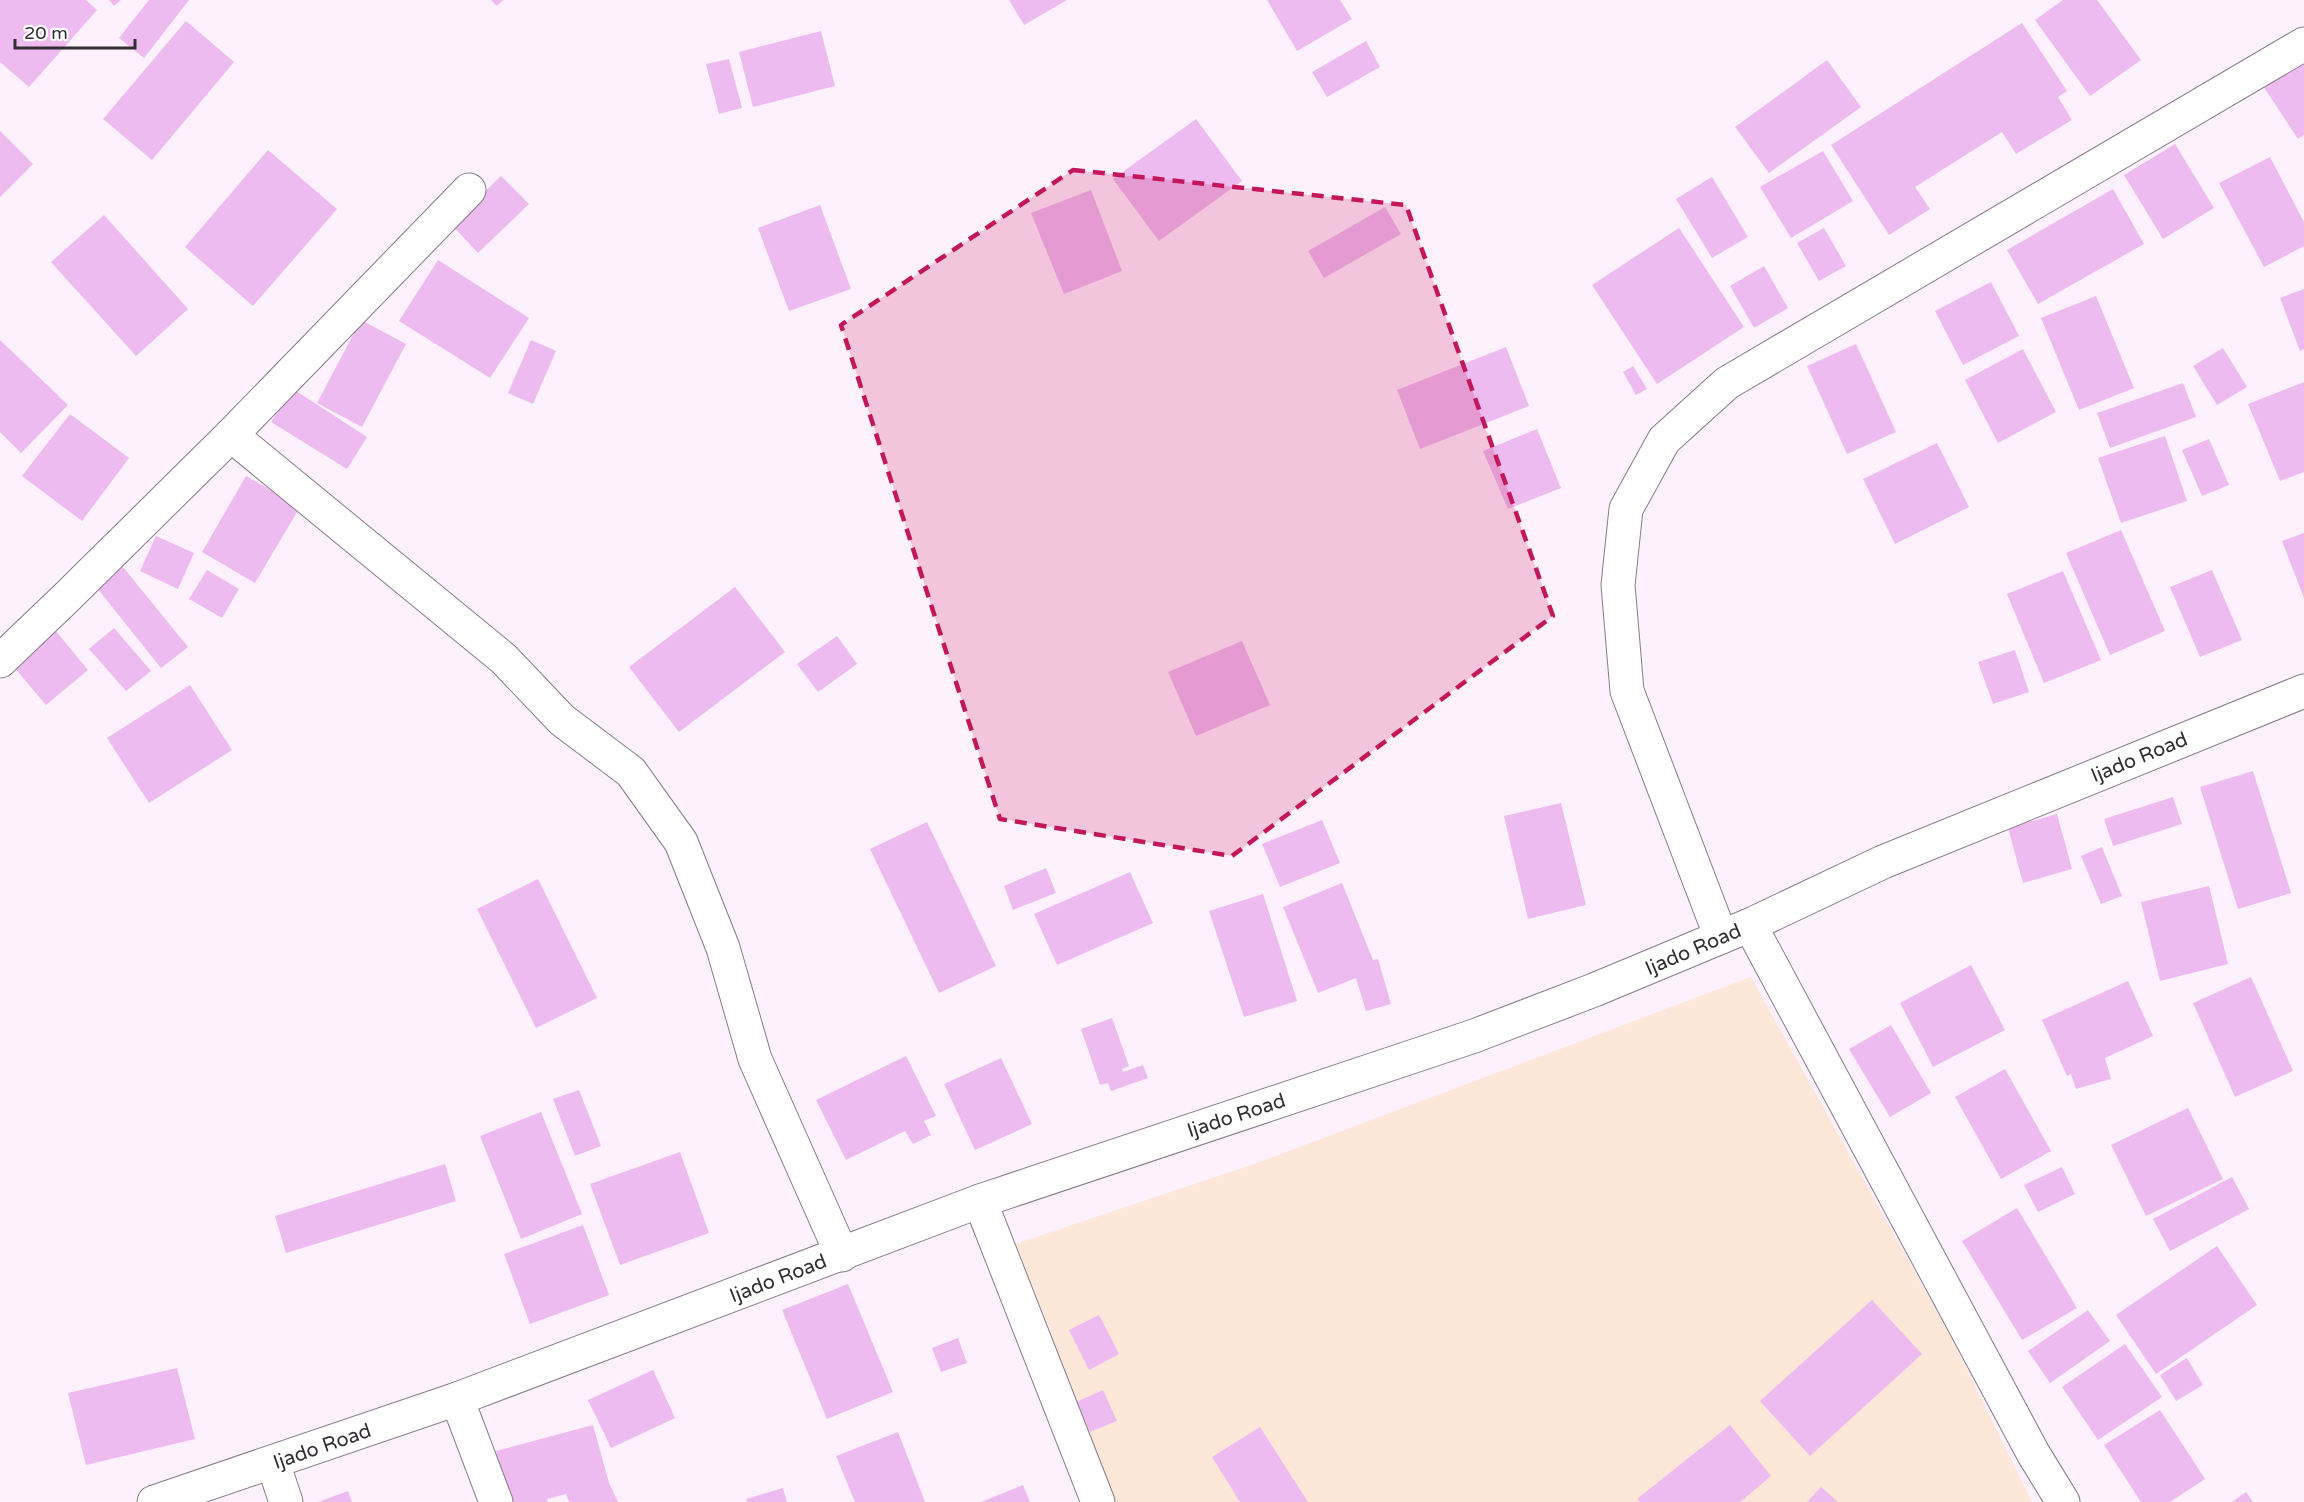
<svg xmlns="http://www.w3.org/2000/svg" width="2304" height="1502" viewBox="0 0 2304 1502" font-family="'Varela Round',sans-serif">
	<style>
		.education { fill: #fce7d9 }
		.building { fill: #eebbf0 }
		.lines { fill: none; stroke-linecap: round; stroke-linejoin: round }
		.minor-casing { stroke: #887a89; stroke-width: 35 }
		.tertiary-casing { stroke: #887a89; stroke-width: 35 }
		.minor { stroke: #fff; stroke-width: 33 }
		.tertiary { stroke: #fff; stroke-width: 33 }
		.marked { fill: #c2185b; fill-opacity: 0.2; stroke: #c2185b; stroke-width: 4.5; stroke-dasharray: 12 8; stroke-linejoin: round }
		.labels { text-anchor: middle; stroke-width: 6; stroke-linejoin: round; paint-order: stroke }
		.street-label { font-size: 20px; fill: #322c33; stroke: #fff }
	</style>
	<rect width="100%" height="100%" fill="#fef1fe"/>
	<path class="education" d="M1751,977L1952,1339L2032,1502H1113L1097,1463L1094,1445L1081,1430L1072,1393L1051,1332L1015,1244L1257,1163Z"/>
	<g class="building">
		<path d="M0,0H86L97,10L29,87L0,62Z"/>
		<path d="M109,0H121L114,6Z"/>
		<path d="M149,0H189L144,58L119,38Z"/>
		<path d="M491,0H503L497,6Z"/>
		<path d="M1009,0H1067L1024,25Z"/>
		<path d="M1267,0H1340L1352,19L1297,51Z"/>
		<path d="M2063,0H2097L2141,60L2090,96L2035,20Z"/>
		<path d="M186,21L234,62L152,160L103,119Z"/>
		<path d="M2022,23L2067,91L2058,97L2072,120L2016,154L2002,132L1915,187L1930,209L1889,235L1831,145Z"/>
		<path d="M821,31L835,86L753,107L739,52Z"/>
		<path d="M1366,41L1380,67L1327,97L1312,72Z"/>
		<path d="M2304,55V135L2298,139L2261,83Z"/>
		<path d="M729,59L742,108L719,114L706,64Z"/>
		<path d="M1827,60L1861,107L1769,173L1735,127Z"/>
		<path d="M1196,119L1242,181L1159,241L1113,179Z"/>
		<path d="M0,131L33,164L0,197Z"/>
		<path d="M2175,144L2214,208L2163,239L2124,175Z"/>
		<path d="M268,150L337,209L253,306L185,247Z"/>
		<path d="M1823,151L1853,201L1791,238L1760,187Z"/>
		<path d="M2270,157L2304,222V246L2264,267L2219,183Z"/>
		<path d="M501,176L529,204L478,253L451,224Z"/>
		<path d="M1712,177L1748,237L1712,258L1676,199Z"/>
		<path d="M2113,189L2144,244L2038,304L2007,250Z"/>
		<path d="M1091,190L1122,271L1064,294L1031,213Z"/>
		<path d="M820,205L851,289L789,311L758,228Z"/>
		<path d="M1385,207L1401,234L1324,278L1308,251Z"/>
		<path d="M104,215L188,309L136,356L51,262Z"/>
		<path d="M1679,228L1744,327L1657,384L1592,285Z"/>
		<path d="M1824,228L1846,266L1819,281L1797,243Z"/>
		<path d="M438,260L529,318L490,378L399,321Z"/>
		<path d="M1764,266L1788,308L1754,328L1730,286Z"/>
		<path d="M1991,282L2019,336L1963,365L1935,311Z"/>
		<path d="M2304,289V349L2300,351L2280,298Z"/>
		<path d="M2096,296L2134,388L2079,410L2041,318Z"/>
		<path d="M361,320L406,344L362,427L317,403Z"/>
		<path d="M0,340L68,405L21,453L0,432Z"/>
		<path d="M531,340L556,351L533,404L508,393Z"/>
		<path d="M1856,344L1896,432L1847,454L1807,366Z"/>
		<path d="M1506,347L1529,406L1420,449L1397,390Z"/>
		<path d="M2223,348L2247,387L2217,405L2193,366Z"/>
		<path d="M2023,349L2056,412L1998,443L1965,380Z"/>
		<path d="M1633,366L1647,389L1636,395L1623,372Z"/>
		<path d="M2304,382V472L2280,481L2248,404Z"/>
		<path d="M2183,383L2196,417L2110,448L2097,413Z"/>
		<path d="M293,389L367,437L347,469L271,422Z"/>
		<path d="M70,414L129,458L82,521L22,476Z"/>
		<path d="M1537,429L1561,488L1508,509L1483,451Z"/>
		<path d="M2165,436L2187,501L2121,523L2098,458Z"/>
		<path d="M2209,439L2229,485L2202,496L2182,450Z"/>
		<path d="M1937,443L1969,507L1895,544L1863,479Z"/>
		<path d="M246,476L300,507L255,583L202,552Z"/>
		<path d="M2121,530L2165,631L2110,655L2066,553Z"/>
		<path d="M2304,533V598L2282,541Z"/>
		<path d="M156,536L194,553L178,589L140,571Z"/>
		<path d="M123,567L188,647L161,668L97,588Z"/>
		<path d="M207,570L239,589L222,618L189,599Z"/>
		<path d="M2212,570L2242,640L2200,657L2170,587Z"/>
		<path d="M2063,571L2101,660L2044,683L2007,594Z"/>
		<path d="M735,587L785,652L679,732L629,667Z"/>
		<path d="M114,628L151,671L126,691L89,649Z"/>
		<path d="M55,630L88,670L46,705L13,666Z"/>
		<path d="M837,636L857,664L818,692L797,664Z"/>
		<path d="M1242,641L1270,705L1196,736L1168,672Z"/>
		<path d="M2015,650L2029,692L1993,704L1978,662Z"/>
		<path d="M190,685L232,750L149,803L107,738Z"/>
		<path d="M2253,771L2291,893L2238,909L2200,787Z"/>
		<path d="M2173,797L2182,824L2113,846L2104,819Z"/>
		<path d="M1561,803L1586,905L1528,919L1504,816Z"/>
		<path d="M2057,814L2072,869L2023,883L2008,828Z"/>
		<path d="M1322,820L1340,863L1280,887L1262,844Z"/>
		<path d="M927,822L996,966L939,993L870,849Z"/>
		<path d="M2102,847L2122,896L2101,904L2081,856Z"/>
		<path d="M1046,868L1056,893L1013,910L1004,886Z"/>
		<path d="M1130,872L1153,923L1057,965L1034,914Z"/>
		<path d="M538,879L597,998L536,1028L477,909Z"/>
		<path d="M1342,883L1373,960L1378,959L1391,1004L1366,1011L1356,978L1318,993L1283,907Z"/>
		<path d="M2209,886L2228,964L2160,981L2141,902Z"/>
		<path d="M1263,894L1297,1001L1244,1017L1209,911Z"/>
		<path d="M1971,965L2005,1030L1933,1067L1900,1003Z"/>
		<path d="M2251,977L2293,1071L2235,1097L2193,1003Z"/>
		<path d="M2128,981L2153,1036L2105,1058L2111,1079L2076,1089L2071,1074L2067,1076L2042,1020Z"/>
		<path d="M1112,1018L1129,1066L1122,1069L1123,1072L1143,1065L1148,1078L1111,1091L1108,1083L1100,1085L1081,1029Z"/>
		<path d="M1891,1025L1931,1093L1890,1117L1849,1049Z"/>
		<path d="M906,1056L936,1116L924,1121L931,1135L913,1144L905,1131L846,1160L816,1100Z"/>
		<path d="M1001,1058L1032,1124L975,1150L944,1084Z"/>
		<path d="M2005,1069L2051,1151L2001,1179L1955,1097Z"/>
		<path d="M579,1090L601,1146L575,1156L553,1099Z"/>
		<path d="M2188,1108L2223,1179L2146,1216L2111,1145Z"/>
		<path d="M541,1112L582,1214L521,1239L480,1136Z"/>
		<path d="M680,1152L709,1233L620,1265L590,1184Z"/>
		<path d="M445,1164L456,1201L286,1253L275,1216Z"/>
		<path d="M2062,1167L2075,1194L2038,1212L2024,1185Z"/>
		<path d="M2232,1177L2249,1209L2170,1251L2153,1219Z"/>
		<path d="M2017,1208L2077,1308L2022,1340L1962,1241Z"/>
		<path d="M583,1225L609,1295L530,1324L504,1254Z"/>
		<path d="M2217,1246L2257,1305L2156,1374L2116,1315Z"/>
		<path d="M848,1284L893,1392L827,1419L782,1310Z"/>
		<path d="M1872,1300L1922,1354L1810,1456L1760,1401Z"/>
		<path d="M2088,1310L2110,1341L2050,1383L2028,1351Z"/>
		<path d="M1099,1315L1119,1354L1089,1370L1069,1330Z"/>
		<path d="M958,1338L967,1363L941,1372L932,1348Z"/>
		<path d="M2125,1344L2162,1397L2098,1440L2062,1387Z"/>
		<path d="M2187,1358L2203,1385L2176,1401L2160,1375Z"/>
		<path d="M177,1368L195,1439L86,1465L68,1393Z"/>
		<path d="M653,1370L675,1418L611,1448L588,1400Z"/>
		<path d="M1103,1390L1117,1421L1090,1432L1076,1402Z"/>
		<path d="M2160,1410L2205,1479L2170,1502H2141L2104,1445Z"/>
		<path d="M593,1425L609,1483L618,1502H569L566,1494L547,1499L548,1502H510L496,1451Z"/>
		<path d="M1730,1425L1771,1476L1740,1502H1640L1637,1499Z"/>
		<path d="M1260,1427L1308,1502H1240L1212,1457Z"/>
		<path d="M898,1432L925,1502H855L836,1456Z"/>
		<path d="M1023,1485L1030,1502H981Z"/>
		<path d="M1821,1487L1838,1502H1807Z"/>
		<path d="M783,1488L787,1502H747L746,1499Z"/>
		<path d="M348,1491L352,1502H318Z"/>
		<path d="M2246,1492L2253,1502H2232Z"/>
	</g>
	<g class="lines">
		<defs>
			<g id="minor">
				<path d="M231,435L504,659L562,720L631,772L681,842L723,948L755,1059L842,1255"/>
				<path d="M0,661L67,597L231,435L469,190"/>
				<path d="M1750,925L2033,1453L2063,1502"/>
				<path d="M1721,937L1627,691L1618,585L1626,509L1664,440L1727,383L2304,44"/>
				<path d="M980,1201L1098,1502"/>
				<path d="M457,1399L496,1502"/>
				<path d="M273,1463L286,1502"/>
			</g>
			<path id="tertiary" d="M154,1502L457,1399L980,1201L1474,1036L1594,990L1750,925L1883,862L2304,691"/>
		</defs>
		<use href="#minor" class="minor-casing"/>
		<use href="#tertiary" class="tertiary-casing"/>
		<use href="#minor" class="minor"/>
		<use href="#tertiary" class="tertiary"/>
	</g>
	<path class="marked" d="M1073,170L1406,205L1553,616L1232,856L1000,819L841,325Z"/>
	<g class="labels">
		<g class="street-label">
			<text transform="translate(2139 757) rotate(-22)" y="7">Ijado Road</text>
			<text transform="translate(1693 949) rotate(-23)" y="7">Ijado Road</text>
			<text transform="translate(1236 1115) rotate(-18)" y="7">Ijado Road</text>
			<text transform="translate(778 1278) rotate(-21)" y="7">Ijado Road</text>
			<text transform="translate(322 1446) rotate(-19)" y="7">Ijado Road</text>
		</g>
	</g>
	<path d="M15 39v9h120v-9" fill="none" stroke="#322c33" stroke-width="3"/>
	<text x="24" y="39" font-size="18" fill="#322c33" stroke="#ffffff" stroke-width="4.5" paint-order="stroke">20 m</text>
</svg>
